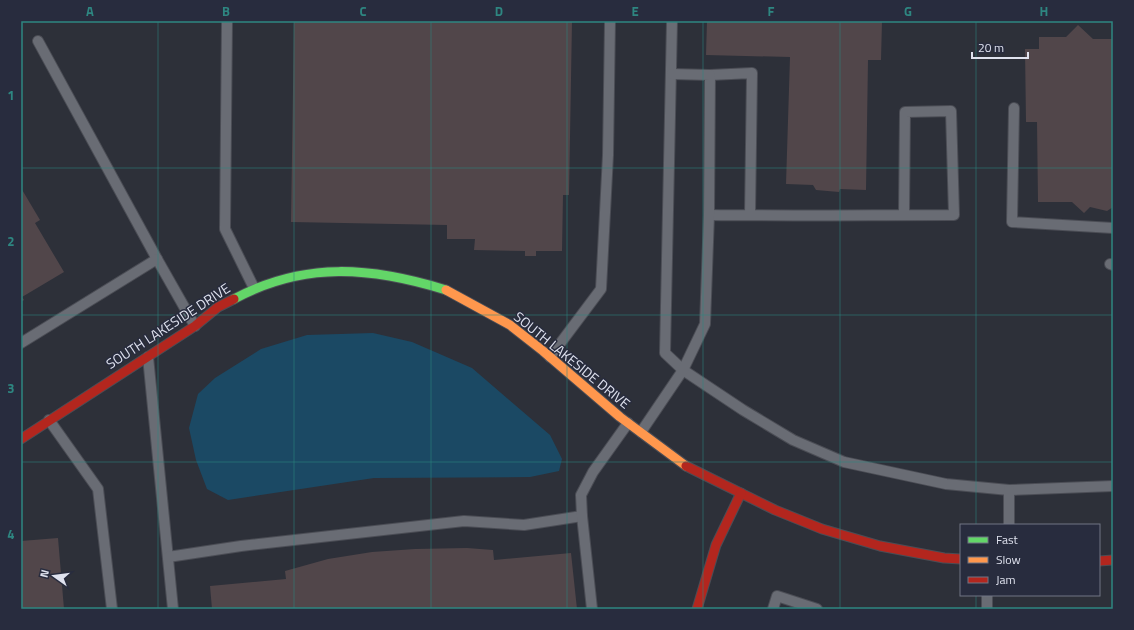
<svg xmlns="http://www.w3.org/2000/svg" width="1134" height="630" viewBox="0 0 1134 630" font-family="'Titillium Web',sans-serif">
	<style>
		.water { fill: #1b4964 }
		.building { fill: #51464a }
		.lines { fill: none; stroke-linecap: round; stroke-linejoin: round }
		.lane-casing { stroke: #4b4d55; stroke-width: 12 }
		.fast-casing { stroke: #4b4d55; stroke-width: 11 }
		.slow-casing { stroke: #4b4d55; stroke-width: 11 }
		.jam-casing { stroke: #4b4d55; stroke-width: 11 }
		.lane { stroke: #696c74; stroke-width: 10 }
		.fast { stroke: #63d668; stroke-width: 9 }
		.slow { stroke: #ff974d; stroke-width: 9 }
		.jam { stroke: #b3261e; stroke-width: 9 }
		.grid { fill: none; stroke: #2e8681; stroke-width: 1; stroke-opacity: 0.55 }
		.labels { text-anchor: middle; stroke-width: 3; stroke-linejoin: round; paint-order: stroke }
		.street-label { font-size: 14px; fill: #dfe2ee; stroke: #282c3e }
		.neatline { fill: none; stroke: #2e8681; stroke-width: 1.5 }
		.grid-label { font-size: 13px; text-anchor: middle; font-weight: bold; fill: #2e8681 }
	</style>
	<rect width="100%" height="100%" fill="#2d3039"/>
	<path class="water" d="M373,333L412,342L472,368L550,435L562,459L559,471L530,477L374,478L228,500L207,489L196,460L189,428L198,394L215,378L261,349L307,335Z"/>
	<g class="building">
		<path d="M294,21H572L569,195H563L562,251H536V256H525V251L474,250L475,239H447V225L291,222Z"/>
		<path d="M707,21H882L881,60H868L866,190L840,189L839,192L816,190L813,185L786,184L790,57L706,55Z"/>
		<path d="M1078,25L1093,39H1113V207L1107,211L1090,207L1084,213L1072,202H1038L1037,122H1026L1025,49H1039V37H1066Z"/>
		<path d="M21,188L40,220L35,223L64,272L22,297L24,300L21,302Z"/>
		<path d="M58,538L64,609H21V541Z"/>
		<path d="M467,548L493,550L494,560L571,553L577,609H212L210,586L286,579L285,571L328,559L372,552L415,549Z"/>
	</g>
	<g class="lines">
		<defs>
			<g id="lane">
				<path d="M227,21L225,229L254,288"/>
				<path d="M672,21L665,353L683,370L743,410L793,440L844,462L946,484L1009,490L1113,486"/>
				<path d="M38,41L157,259L195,326"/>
				<path d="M710,75L752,73L750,215"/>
				<path d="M1014,108L1012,222L1113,228"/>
				<path d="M709,215C790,216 872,215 954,215L951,111L905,112L904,215"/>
				<path d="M1110,264L1113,265"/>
				<path d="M21,343L157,259"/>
				<path d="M148,357L173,609"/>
				<path d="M550,357L601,289L608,155L610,21"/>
				<path d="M49,420L98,489L112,609"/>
				<path d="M641,432L683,370L705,324L709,215L710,75L672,74"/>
				<path d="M1009,490V525"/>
				<path d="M168,557L241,546L464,521L524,525L582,516"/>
				<path d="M987,595V609"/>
				<path d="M592,609L582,516L581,495L593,472L628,423"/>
				<path d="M773,609L777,596L817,609"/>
			</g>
			<path id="fast" d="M234,299C305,261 371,267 446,290"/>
			<path id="slow" d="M446,290L510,325L543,351L620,417L686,466"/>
			<g id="jam">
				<path d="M21,439L195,326L218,307L234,299"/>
				<path d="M686,466L775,510L822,529L880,546L944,558L961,559"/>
				<path d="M1099,561L1113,560"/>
				<path d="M697,609L716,545L741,493"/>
			</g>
		</defs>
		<use href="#lane" class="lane-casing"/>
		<use href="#fast" class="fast-casing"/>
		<use href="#slow" class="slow-casing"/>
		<use href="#jam" class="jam-casing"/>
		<use href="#lane" class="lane"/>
		<use href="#fast" class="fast"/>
		<use href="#slow" class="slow"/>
		<use href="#jam" class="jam"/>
	</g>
	<path class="grid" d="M158,21V609M294,21V609M431,21V609M567,21V609M703,21V609M840,21V609M976,21V525M21,168H1113M21,315H1113M21,462H1113M976,595V609"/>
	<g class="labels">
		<g class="street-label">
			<text transform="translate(168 326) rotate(-33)" y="5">SOUTH LAKESIDE DRIVE</text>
			<text transform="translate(572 360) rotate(39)" y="5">SOUTH LAKESIDE DRIVE</text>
		</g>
	</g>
	<rect width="1134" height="630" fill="none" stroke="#282c3e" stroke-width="44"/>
	<rect x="960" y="524" width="140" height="72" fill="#282c3e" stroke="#717584"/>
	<rect x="968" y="537" width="20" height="6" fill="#63d668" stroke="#717584"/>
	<text x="996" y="544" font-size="12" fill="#dfe2ee">Fast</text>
	<rect x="968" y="557" width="20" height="6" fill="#ff974d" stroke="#717584"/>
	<text x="996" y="564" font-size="12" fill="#dfe2ee">Slow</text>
	<rect x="968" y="577" width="20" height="6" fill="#b3261e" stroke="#717584"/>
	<text x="996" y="584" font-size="12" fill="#dfe2ee">Jam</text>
	<g transform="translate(54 576) rotate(284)" stroke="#282c3e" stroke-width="3" paint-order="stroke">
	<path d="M0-3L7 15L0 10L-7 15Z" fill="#dfe2ee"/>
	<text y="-6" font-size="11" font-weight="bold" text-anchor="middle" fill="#dfe2ee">N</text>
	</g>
	<path d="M972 52v6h56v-6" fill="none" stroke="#dfe2ee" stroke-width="2"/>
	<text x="978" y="52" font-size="12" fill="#dfe2ee" stroke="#282c3e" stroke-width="3" paint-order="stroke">20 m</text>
	<rect x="22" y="22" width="1090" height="586" class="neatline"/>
	<g class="grid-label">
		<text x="90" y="16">A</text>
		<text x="226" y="16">B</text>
		<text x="363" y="16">C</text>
		<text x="499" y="16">D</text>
		<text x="635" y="16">E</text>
		<text x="771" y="16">F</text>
		<text x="908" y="16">G</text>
		<text x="1044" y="16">H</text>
		<text x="11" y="100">1</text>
		<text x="11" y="246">2</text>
		<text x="11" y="393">3</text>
		<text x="11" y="539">4</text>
	</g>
</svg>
